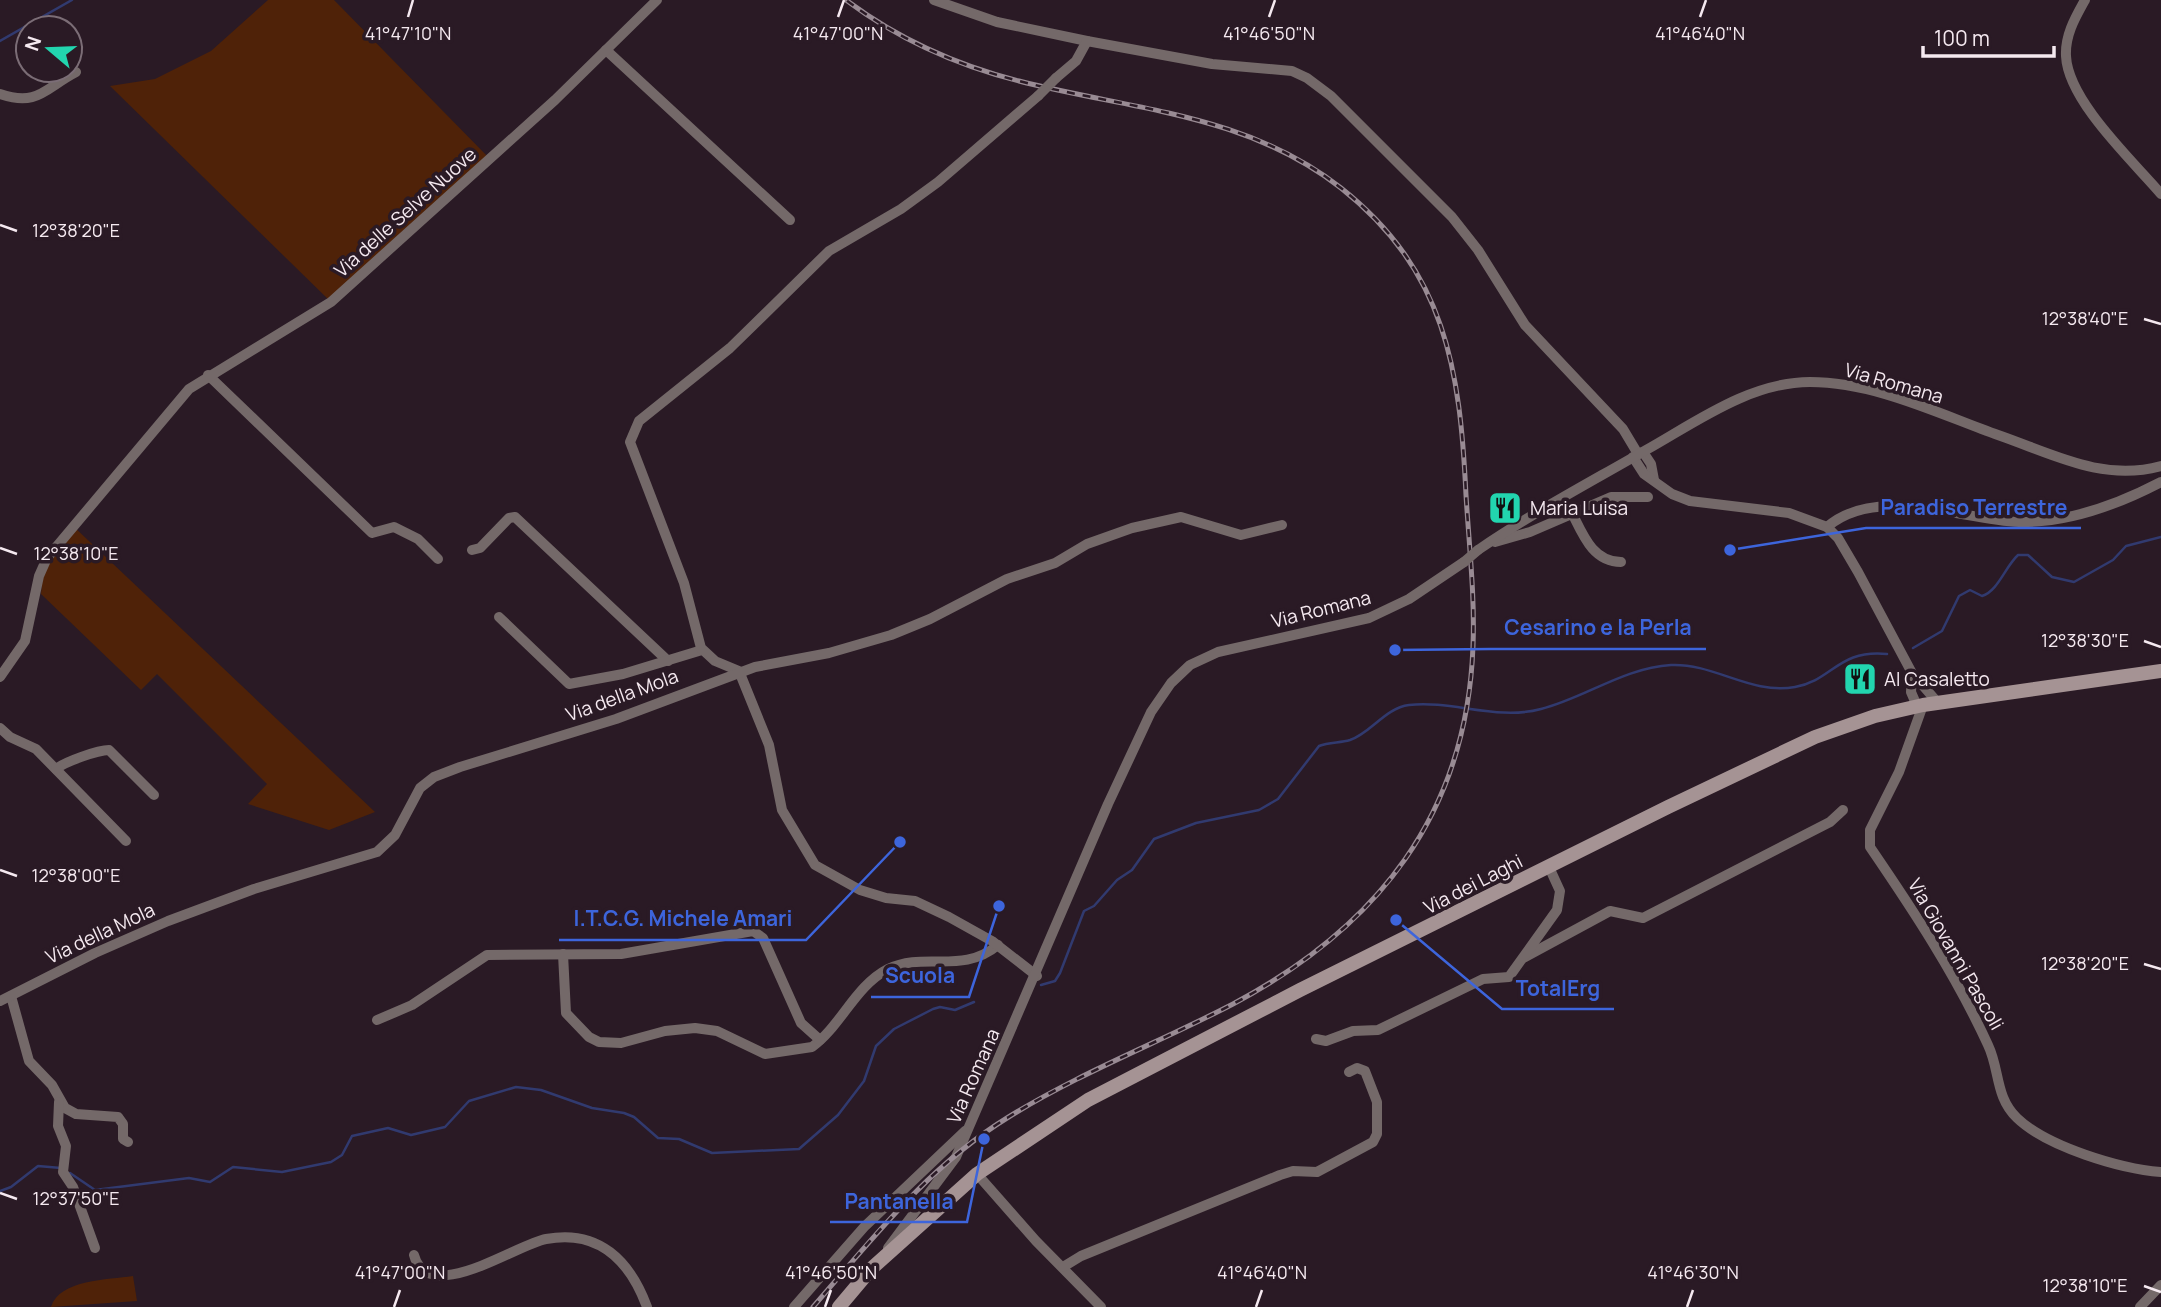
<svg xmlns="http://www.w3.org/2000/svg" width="2161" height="1307" viewBox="0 0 2161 1307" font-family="Manrope,sans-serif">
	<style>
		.green { fill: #4f2208 }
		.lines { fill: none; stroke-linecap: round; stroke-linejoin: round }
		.stream { stroke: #313a6f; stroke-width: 2.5 }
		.minor { stroke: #746969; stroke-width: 10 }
		.secondary { stroke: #a59394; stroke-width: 14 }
		.rail-casing { stroke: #998b94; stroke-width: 5 }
		.rail { stroke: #2a1a25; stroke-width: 2.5; stroke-dasharray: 8; stroke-linecap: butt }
		.minor-bridge { stroke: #746969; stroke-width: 10 }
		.ticks { fill: none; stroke: #f5e9f0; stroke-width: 2.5 }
		.labels { text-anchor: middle; stroke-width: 7; stroke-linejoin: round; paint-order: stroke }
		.street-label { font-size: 19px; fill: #f5e9f0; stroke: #2a1a25 }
		.poi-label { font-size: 19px; fill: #f5e9f0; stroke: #2a1a25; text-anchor: start }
		.ticks-label { font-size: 18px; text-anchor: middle; fill: #f5e9f0; stroke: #2a1a25; stroke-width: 7; stroke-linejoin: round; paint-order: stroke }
		.leader { fill: none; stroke: #3d65dc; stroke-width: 2.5 }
		.callout-dot { fill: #3d65dc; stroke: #2a1a25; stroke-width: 2.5 }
		.callout-label { font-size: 21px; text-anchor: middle; font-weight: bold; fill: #3d65dc; stroke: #2a1a25; stroke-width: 7; stroke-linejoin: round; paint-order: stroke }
	</style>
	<rect width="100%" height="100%" fill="#2a1a25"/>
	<g class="green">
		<path d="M268,0H334L490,159L331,302L110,86L155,79L211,51Z"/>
		<path d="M72,525L375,812L329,830L248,804L267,784L157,674L141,690L41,594L44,563Z"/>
		<path d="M133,1276L137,1301L51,1307C60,1279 108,1280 133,1276Z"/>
	</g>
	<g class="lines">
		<g class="stream">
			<path d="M0,41L72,0"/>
			<path d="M1913,648L1942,631L1959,596L1970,590L1982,596C1998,591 2005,567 2018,555H2028L2052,577L2074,582L2113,560L2126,546L2161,537"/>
			<path d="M1041,985L1055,981L1060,973L1084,911L1094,906L1117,880L1132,870L1154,839L1196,823L1259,810L1278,799L1319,746C1329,742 1340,743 1350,740C1371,733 1385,708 1409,705C1452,700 1497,721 1541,709C1585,698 1623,668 1671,665C1714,663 1751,695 1795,687C1832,681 1838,649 1887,654"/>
			<path d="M70,1173L95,1190L189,1178L210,1182L233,1167L282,1172L331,1162L342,1155L352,1136L388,1128L411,1135L445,1127L469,1101L516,1087L541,1090L592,1108L624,1113L634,1117L658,1138L679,1139L712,1153L799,1149L838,1115L864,1081L876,1046L894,1029L933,1009L940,1007L955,1010L974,1002"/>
			<path d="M0,1191L11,1187L38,1166L61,1168"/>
		</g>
		<g class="minor">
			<path d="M934,0L997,22L1087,41L1212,64L1292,71L1307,78L1331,96L1452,217L1478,250L1525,325L1623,429L1638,454"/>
			<path d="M2085,0C2075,18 2065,35 2066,56C2068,101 2133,161 2161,194"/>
			<path d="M606,50L790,220"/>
			<path d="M1056,78L1076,61L1087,41"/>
			<path d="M0,94C38,107 45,88 76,72"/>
			<path d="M208,375L372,533L394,527L418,539L438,559"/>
			<path d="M1643,452L1651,464L1654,480"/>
			<path d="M1633,457L1644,474L1672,494L1690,501L1789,513L1827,527L1838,538L1858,572L1912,673L1938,703"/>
			<path d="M1572,513C1583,535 1593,562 1621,562"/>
			<path d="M1827,527C1877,484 1962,520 2019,522C2069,523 2117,505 2161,482"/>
			<path d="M1495,542L1530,532L1611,497H1648"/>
			<path d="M472,550L480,548L509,518L515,517L668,661"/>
			<path d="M1478,550C1532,513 1589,483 1646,450C1696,422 1750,382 1810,382C1875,382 1939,414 1998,435C2053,454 2102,482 2161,466"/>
			<path d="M499,617L569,684L623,674L702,650"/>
			<path d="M1912,673L1911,692L1917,706"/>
			<path d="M0,677L25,641L39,576L47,558L189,389L331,302L555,100L657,0"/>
			<path d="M1923,705L1899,772L1870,830V847C1913,910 1956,975 1988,1045C2000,1070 1995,1097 2017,1118C2047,1147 2121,1169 2161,1172"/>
			<path d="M0,728L10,737L36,749L126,841"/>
			<path d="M56,769C64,762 98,750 109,750L154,795"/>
			<path d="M563,954L566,1013L589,1037L599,1042L621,1043L665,1031L695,1028L717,1031L765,1054L812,1047C841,1026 855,986 888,969C925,951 962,975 998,945"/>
			<path d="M1525,957L1610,911L1643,918L1830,822L1843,810"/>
			<path d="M1037,976L992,941L949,917L915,901L886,898L860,890L815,865L782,810L769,745L739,671L715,661L701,648L684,583L630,442L639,421L730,348L829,251L901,209L938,182L1038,96"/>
			<path d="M11,996L29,1061L52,1085L65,1108L76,1114L118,1117L123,1124V1139L128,1142"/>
			<path d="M0,1001L95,953L168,921L254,889L377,852L395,835L420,788L434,777L460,767L616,719L755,667L829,653L891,635L930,619L1007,579L1055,563L1087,544L1132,528L1181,517L1241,535L1282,525"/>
			<path d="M377,1020L412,1005L487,955L621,954L753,931L763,938L801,1023L820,1040"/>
			<path d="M1316,1039L1326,1041L1353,1031L1378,1030L1483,979L1509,977L1557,910L1560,891L1549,867"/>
			<path d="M59,1102L58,1126L66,1146L63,1172L73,1187L95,1248"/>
			<path d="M977,1174L1036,1241L1101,1307"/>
			<path d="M888,1248L956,1157L1108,804L1151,712L1171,683L1190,665L1218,652L1369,618L1409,599L1464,562"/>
			<path d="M414,1255C428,1307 517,1244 546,1239C599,1229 630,1261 647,1307"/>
			<path d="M1063,1267L1081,1256L1280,1175L1293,1171L1317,1172L1373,1142L1377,1134V1102L1365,1071L1357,1068L1349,1072"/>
			<path d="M794,1307L865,1226L965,1131"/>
			<path d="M2140,1307L2161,1285"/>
		</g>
		<path class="secondary" d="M839,1307L871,1269L977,1174L1088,1100L1300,990L1668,807L1815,737L1875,716L1923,705L2161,671"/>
		<defs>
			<path id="rail" d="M813,1307C873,1238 929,1166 1007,1118C1079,1073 1158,1043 1233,1004C1378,927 1467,814 1473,646C1475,596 1469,545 1466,495C1460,370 1446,271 1341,188C1245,113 1132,110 1019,81C956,65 898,39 846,0"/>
		</defs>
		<use href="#rail" class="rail-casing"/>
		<use href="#rail" class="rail"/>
		<g class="minor-bridge">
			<path d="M1038,96L1056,78"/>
			<path d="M1464,562L1478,550"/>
		</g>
	</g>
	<path class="ticks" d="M408,17L413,0M838,17L844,0M1269,17L1275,0M1700,17L1706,0M0,225L17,231M2144,319L2161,324M0,548L17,554M2144,641L2161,647M0,870L17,876M2144,964L2161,969M0,1193L17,1199M2144,1286L2161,1292M394,1307L400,1290M825,1307L831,1290M1256,1307L1262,1290M1687,1307L1693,1290"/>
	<defs>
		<symbol id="restaurant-square" viewBox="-11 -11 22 22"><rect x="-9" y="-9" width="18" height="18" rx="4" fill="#22d5af" stroke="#2a1a25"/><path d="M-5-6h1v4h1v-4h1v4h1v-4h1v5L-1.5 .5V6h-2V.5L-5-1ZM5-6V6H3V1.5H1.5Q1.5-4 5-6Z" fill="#111"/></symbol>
	</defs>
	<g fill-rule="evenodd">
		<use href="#restaurant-square" x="1486" y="489" width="38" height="38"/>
		<use href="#restaurant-square" x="1841" y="660" width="38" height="38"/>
	</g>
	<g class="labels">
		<g class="street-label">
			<text transform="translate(405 212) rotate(-42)" y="7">Via delle Selve Nuove</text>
			<text transform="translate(1894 383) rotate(16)" y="7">Via Romana</text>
			<text transform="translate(1321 609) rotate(-14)" y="7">Via Romana</text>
			<text transform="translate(622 695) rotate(-20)" y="7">Via della Mola</text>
			<text transform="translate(1473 884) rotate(-27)" y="7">Via dei Laghi</text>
			<text transform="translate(100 933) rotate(-25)" y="7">Via della Mola</text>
			<text transform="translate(1956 954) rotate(60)" y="7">Via Giovanni Pascoli</text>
			<text transform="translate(973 1076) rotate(-66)" y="7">Via Romana</text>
		</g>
		<g class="poi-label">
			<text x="1530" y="515">Maria Luisa</text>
			<text x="1884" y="686">Al Casaletto</text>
		</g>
	</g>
	<g class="ticks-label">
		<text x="408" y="40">41°47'10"N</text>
		<text x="838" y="40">41°47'00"N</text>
		<text x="1269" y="40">41°46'50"N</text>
		<text x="1700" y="40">41°46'40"N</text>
		<text x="76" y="237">12°38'20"E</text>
		<text x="2085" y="325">12°38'40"E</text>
		<text x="76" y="560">12°38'10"E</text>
		<text x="2085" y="647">12°38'30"E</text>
		<text x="76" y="882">12°38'00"E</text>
		<text x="2085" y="970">12°38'20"E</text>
		<text x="76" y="1205">12°37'50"E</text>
		<text x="400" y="1279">41°47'00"N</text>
		<text x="831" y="1279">41°46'50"N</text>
		<text x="1262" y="1279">41°46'40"N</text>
		<text x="1693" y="1279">41°46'30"N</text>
		<text x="2085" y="1292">12°38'10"E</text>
	</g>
	<path class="leader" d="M1730 550L1866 528H2081M1395 650L1491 649H1706M900 842L806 940H559M999 906L969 997H871M1396 920L1502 1009H1614M984 1139L967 1222H830"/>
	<g class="callout-dot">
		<circle cx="1730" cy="550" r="7"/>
		<circle cx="1395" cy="650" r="7"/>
		<circle cx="900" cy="842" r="7"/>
		<circle cx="999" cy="906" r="7"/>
		<circle cx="1396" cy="920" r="7"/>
		<circle cx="984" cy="1139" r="7"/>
	</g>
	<g class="callout-label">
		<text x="1974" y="515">Paradiso Terrestre</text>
		<text x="1598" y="635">Cesarino e la Perla</text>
		<text x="683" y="926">I.T.C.G. Michele Amari</text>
		<text x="920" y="983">Scuola</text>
		<text x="1558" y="996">TotalErg</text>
		<text x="899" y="1209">Pantanella</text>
	</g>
	<g transform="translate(49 49) rotate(289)"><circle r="33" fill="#2a1a25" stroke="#7b6d76" stroke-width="2"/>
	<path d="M0-5L12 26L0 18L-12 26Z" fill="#22d5af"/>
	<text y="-10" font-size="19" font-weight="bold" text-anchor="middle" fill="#f5e9f0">N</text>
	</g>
	<path d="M1923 46v10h131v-10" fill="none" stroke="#f5e9f0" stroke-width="3.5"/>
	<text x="1934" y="46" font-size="21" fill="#f5e9f0" stroke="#2a1a25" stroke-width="5" paint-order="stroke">100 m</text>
</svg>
